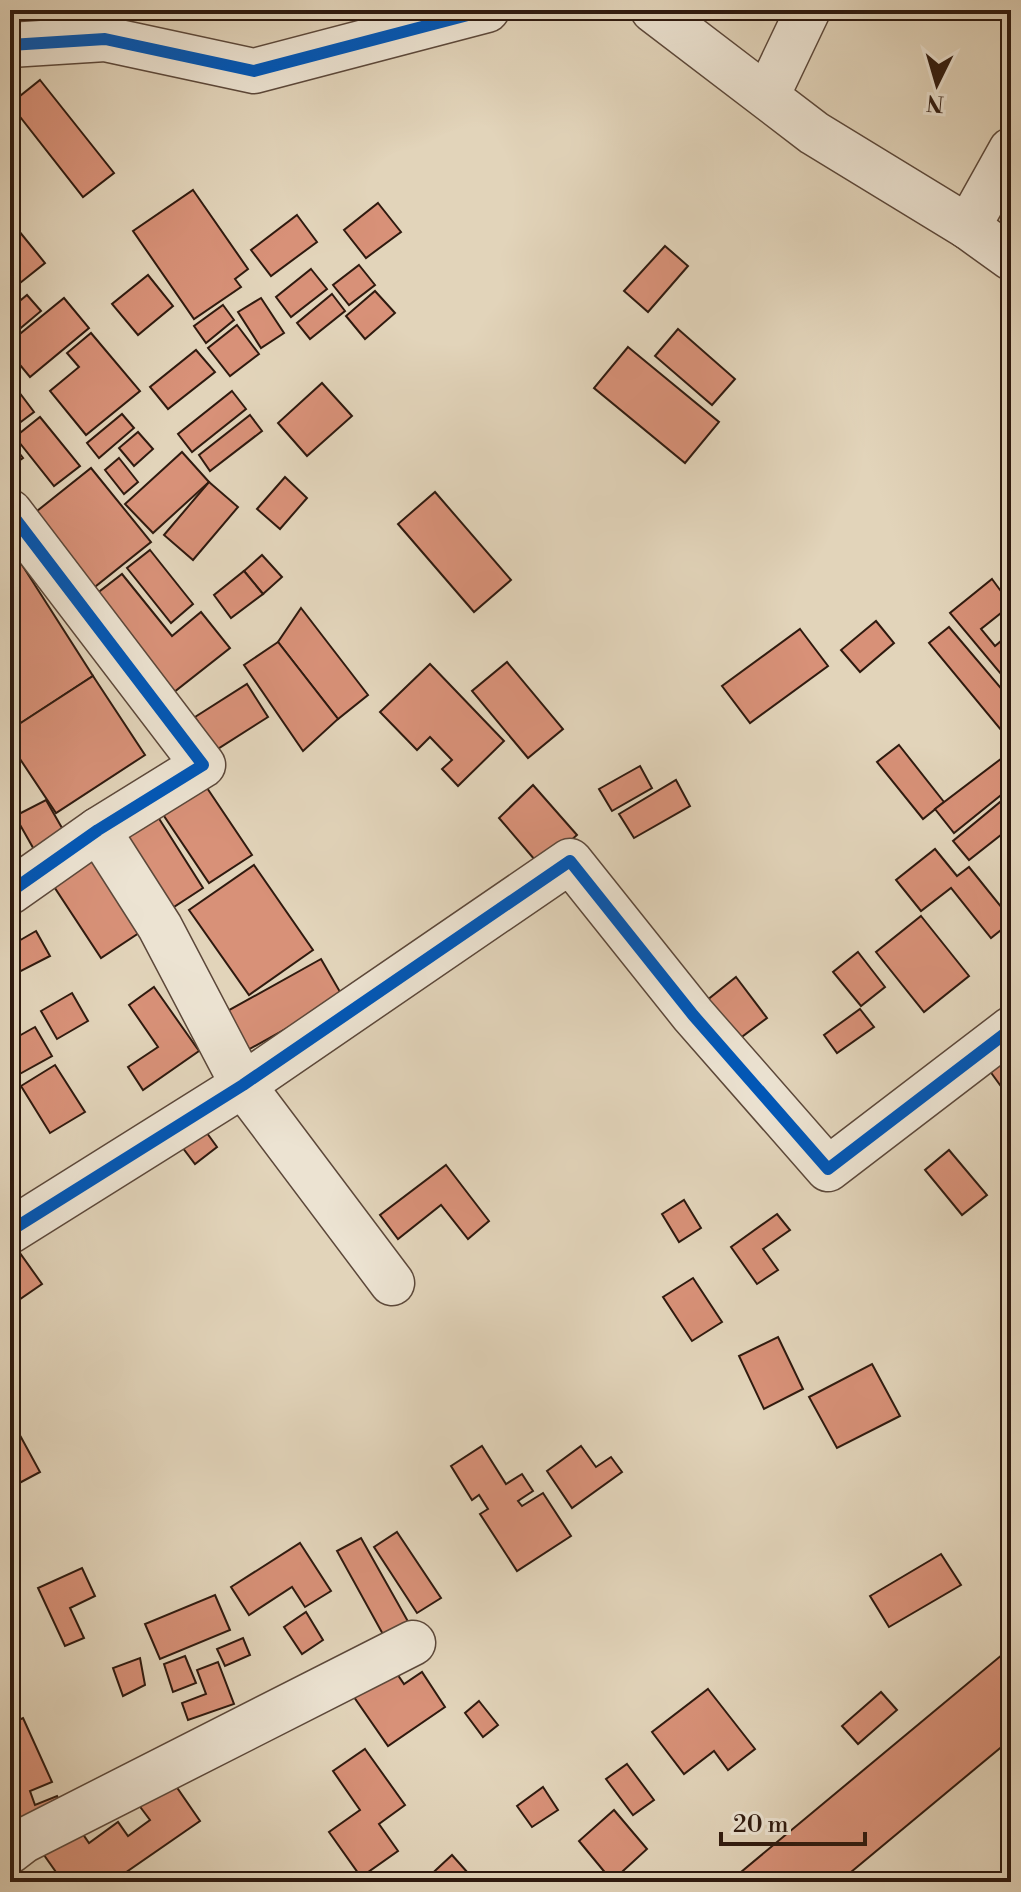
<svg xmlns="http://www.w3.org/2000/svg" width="1021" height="1892" viewBox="0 0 1021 1892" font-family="'Libre Bodoni',serif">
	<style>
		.building { fill: #d89178; stroke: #2f1a0f; stroke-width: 2 }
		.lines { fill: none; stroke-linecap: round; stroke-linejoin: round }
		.street-casing { stroke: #5c483a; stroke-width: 47 }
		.street { stroke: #ece3d2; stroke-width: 44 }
		.cycleway-casing { stroke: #ece3d2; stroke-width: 17 }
		.cycleway { stroke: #0057b8; stroke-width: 12 }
	</style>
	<rect width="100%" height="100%" fill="#e2d4ba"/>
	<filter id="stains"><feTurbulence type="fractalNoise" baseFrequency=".0025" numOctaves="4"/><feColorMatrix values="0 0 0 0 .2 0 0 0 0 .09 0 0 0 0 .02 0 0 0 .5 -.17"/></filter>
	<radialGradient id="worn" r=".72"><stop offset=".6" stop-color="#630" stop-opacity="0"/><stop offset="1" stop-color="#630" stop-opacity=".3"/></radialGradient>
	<g class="building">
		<path d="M40,80L114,173L83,197L10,104Z"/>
		<path d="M193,190L248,269L235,279L241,287L194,319L133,231Z"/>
		<path d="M378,203L401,232L366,258L344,230Z"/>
		<path d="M297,215L317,242L271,276L251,250Z"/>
		<path d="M10,220L45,263L10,291Z"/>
		<path d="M665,246L688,266L648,312L624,291Z"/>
		<path d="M359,265L375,285L349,305L333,285Z"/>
		<path d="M311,269L327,289L291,317L276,297Z"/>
		<path d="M148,275L173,306L138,335L112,304Z"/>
		<path d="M375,291L395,313L365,339L346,316Z"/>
		<path d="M332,294L345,311L310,339L297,323Z"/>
		<path d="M27,295L41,311L10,337V309Z"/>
		<path d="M64,298L89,328L30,377L10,353V342Z"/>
		<path d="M261,298L284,333L261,348L238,312Z"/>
		<path d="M223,305L234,320L206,343L194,326Z"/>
		<path d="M237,325L259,354L230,376L208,348Z"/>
		<path d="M678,329L735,379L712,405L655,356Z"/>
		<path d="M91,333L140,391L86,435L50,391L79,367L67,353Z"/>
		<path d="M628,347L719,422L685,463L594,388Z"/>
		<path d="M196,350L215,372L168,409L150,387Z"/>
		<path d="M10,380L34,412L10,430Z"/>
		<path d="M322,383L352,416L307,456L278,423Z"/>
		<path d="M232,391L246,409L192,452L178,434Z"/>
		<path d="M122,414L134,428L99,458L87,443Z"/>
		<path d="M250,415L262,431L210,471L199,455Z"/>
		<path d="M40,417L80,466L54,486L15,437Z"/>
		<path d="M138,432L153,449L134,466L119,448Z"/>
		<path d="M10,441L23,458L10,467Z"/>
		<path d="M182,452L209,482L153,533L125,504Z"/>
		<path d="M119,458L138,482L124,494L105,470Z"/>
		<path d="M91,468L151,542L86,594L27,519Z"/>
		<path d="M285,477L307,498L280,529L257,509Z"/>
		<path d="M209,482L238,507L193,560L164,535Z"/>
		<path d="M435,492L511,580L474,612L398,524Z"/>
		<path d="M150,550L193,604L171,623L127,568Z"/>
		<path d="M262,555L282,577L263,594L244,571Z"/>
		<path d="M17,557L93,676L10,730V590L13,589L10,584V561Z"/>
		<path d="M244,571L263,594L231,618L214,595Z"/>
		<path d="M122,574L172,636L201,612L230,648L169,696L91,598Z"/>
		<path d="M992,579L1011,605L981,629L995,646L1007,636L1011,641V686L950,613Z"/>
		<path d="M301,608L368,695L338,719L278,642Z"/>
		<path d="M876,621L894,643L860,672L841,650Z"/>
		<path d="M949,627L1011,700V742L929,643Z"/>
		<path d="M800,629L828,666L750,723L722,686Z"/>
		<path d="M278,642L338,719L303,751L244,665Z"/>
		<path d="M507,662L563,729L528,758L472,691Z"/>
		<path d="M430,664L504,741L458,786L442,769L452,760L430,737L417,750L380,712Z"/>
		<path d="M93,676L145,755L56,813L10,744V730Z"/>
		<path d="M247,684L268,717L216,750L195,717Z"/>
		<path d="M899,745L944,802L923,819L877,762Z"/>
		<path d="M1006,755L1011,761V787L954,833L935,809Z"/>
		<path d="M640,766L652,788L612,811L599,789Z"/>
		<path d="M201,779L252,855L209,883L158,807Z"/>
		<path d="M676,780L690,806L634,838L619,814Z"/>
		<path d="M533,785L577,835L541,867L499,818Z"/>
		<path d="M1011,793V827L969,860L953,841Z"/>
		<path d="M46,800L70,842L40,860L15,816Z"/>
		<path d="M151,806L203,888L160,916L108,834Z"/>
		<path d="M100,842L154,923L101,958L47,876Z"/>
		<path d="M935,849L957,876L969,867L1011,919V922L991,938L951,888L921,911L896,880Z"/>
		<path d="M254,865L313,950L249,995L189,910Z"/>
		<path d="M921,916L969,976L924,1012L876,952Z"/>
		<path d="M36,931L50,956L19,972L10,956V946Z"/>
		<path d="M858,952L885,987L861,1006L833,972Z"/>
		<path d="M321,959L343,997L237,1056L215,1018Z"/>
		<path d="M736,977L767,1018L731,1045L701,1005Z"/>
		<path d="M154,987L199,1051L143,1090L128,1067L158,1047L129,1005Z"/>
		<path d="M72,993L88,1021L57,1039L41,1011Z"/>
		<path d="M860,1009L874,1027L837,1053L824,1035Z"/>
		<path d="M35,1027L52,1056L16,1076L10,1066V1041Z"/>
		<path d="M1011,1042V1094L1008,1096L984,1063Z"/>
		<path d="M55,1065L85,1112L50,1133L21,1086Z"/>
		<path d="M199,1122L217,1147L195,1164L176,1139Z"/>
		<path d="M949,1150L987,1195L962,1215L925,1170Z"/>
		<path d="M446,1165L489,1221L468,1239L441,1205L398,1239L380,1215Z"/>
		<path d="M684,1200L701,1228L679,1242L662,1214Z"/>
		<path d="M777,1214L790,1230L763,1249L778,1270L757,1284L731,1247Z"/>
		<path d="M10,1239L42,1284L10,1306Z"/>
		<path d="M693,1278L722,1322L692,1341L663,1297Z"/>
		<path d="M778,1337L803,1389L764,1409L739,1356Z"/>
		<path d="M872,1364L900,1416L837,1448L809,1397Z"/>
		<path d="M10,1417L40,1472L10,1488Z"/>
		<path d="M482,1446L506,1484L522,1474L533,1491L518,1501L522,1506L543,1493L571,1536L517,1571L480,1514L488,1509L479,1495L472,1500L451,1466Z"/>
		<path d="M581,1446L596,1467L611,1457L622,1472L572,1508L547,1471Z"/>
		<path d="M397,1532L441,1598L417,1613L374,1547Z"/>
		<path d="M361,1538L410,1625L385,1638L337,1551Z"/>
		<path d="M300,1543L331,1591L305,1607L292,1587L249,1615L231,1587Z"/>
		<path d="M941,1554L961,1585L889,1627L870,1596Z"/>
		<path d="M82,1568L95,1596L70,1608L84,1638L65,1646L38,1588Z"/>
		<path d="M215,1595L230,1630L160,1659L145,1624Z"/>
		<path d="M306,1612L323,1640L302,1654L284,1627Z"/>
		<path d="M243,1638L250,1655L225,1666L217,1649Z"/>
		<path d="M1009,1649L1011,1739L839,1882H729Z"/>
		<path d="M185,1656L196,1683L173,1692L164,1664Z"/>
		<path d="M140,1658L145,1685L123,1696L113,1668Z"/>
		<path d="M387,1659L404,1684L422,1672L445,1707L388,1746L347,1687Z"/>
		<path d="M218,1662L234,1704L188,1720L182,1703L206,1694L197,1670Z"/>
		<path d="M708,1689L755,1749L728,1770L714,1751L684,1774L652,1732Z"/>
		<path d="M881,1692L897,1710L858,1744L842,1726Z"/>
		<path d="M479,1701L498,1725L483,1737L465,1713Z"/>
		<path d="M23,1718L52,1782L30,1791L35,1805L57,1796L62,1809L24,1825L10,1794V1724Z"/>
		<path d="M365,1749L405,1805L379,1824L398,1851L361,1877L329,1832L360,1810L333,1771Z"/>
		<path d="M627,1764L654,1800L633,1815L606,1779Z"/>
		<path d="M169,1776L200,1821L125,1873L132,1882H63L44,1855L80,1830L89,1843L118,1822L128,1836L150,1820L135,1800Z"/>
		<path d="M543,1787L558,1810L532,1827L517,1806Z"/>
		<path d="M614,1810L647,1849L612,1881L579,1841Z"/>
		<path d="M452,1855L476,1882H423Z"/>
	</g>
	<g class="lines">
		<defs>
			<g id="street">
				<path d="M653,10L814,133L968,227L1011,258"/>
				<path d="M10,45L105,39L254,71L487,10"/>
				<path d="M767,96L808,10"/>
				<path d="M968,227L1011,150"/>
				<path d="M10,512L203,765L98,830L10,892"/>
				<path d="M98,830L160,927L243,1085L392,1283"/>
				<path d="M10,1231L243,1085L570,861L693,1015L828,1169L1011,1029"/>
				<path d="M10,1851L23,1841L413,1643"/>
			</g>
		</defs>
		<use href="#street" class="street-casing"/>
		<use href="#street" class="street"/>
		<defs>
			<g id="cycleway">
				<path d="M10,45L105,39L254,71L487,10"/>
				<path d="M10,512L203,765L98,830L10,892"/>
				<path d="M10,1231L243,1085L570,861L693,1015L828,1169L1011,1029"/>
			</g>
		</defs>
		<use href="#cycleway" class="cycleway-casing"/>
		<use href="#cycleway" class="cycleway"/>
	</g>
	<rect width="1021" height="1892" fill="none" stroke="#e2d4ba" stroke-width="40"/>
	<rect x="12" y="12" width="997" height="1868" fill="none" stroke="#2f1a0f" stroke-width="4"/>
	<rect x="20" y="20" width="981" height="1852" fill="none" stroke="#2f1a0f" stroke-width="2"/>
	<g transform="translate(937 84) rotate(185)" stroke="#ece3d2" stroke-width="6" paint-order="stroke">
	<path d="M0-6L14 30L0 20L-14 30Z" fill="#2f1a0f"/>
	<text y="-12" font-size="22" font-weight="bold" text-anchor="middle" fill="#2f1a0f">N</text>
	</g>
	<path d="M721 1832v12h144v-12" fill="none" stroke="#2f1a0f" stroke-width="4"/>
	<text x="733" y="1832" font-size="24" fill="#2f1a0f" stroke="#ece3d2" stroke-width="6" paint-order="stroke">20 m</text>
	<rect width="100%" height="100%" filter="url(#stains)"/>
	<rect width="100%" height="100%" fill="url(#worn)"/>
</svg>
